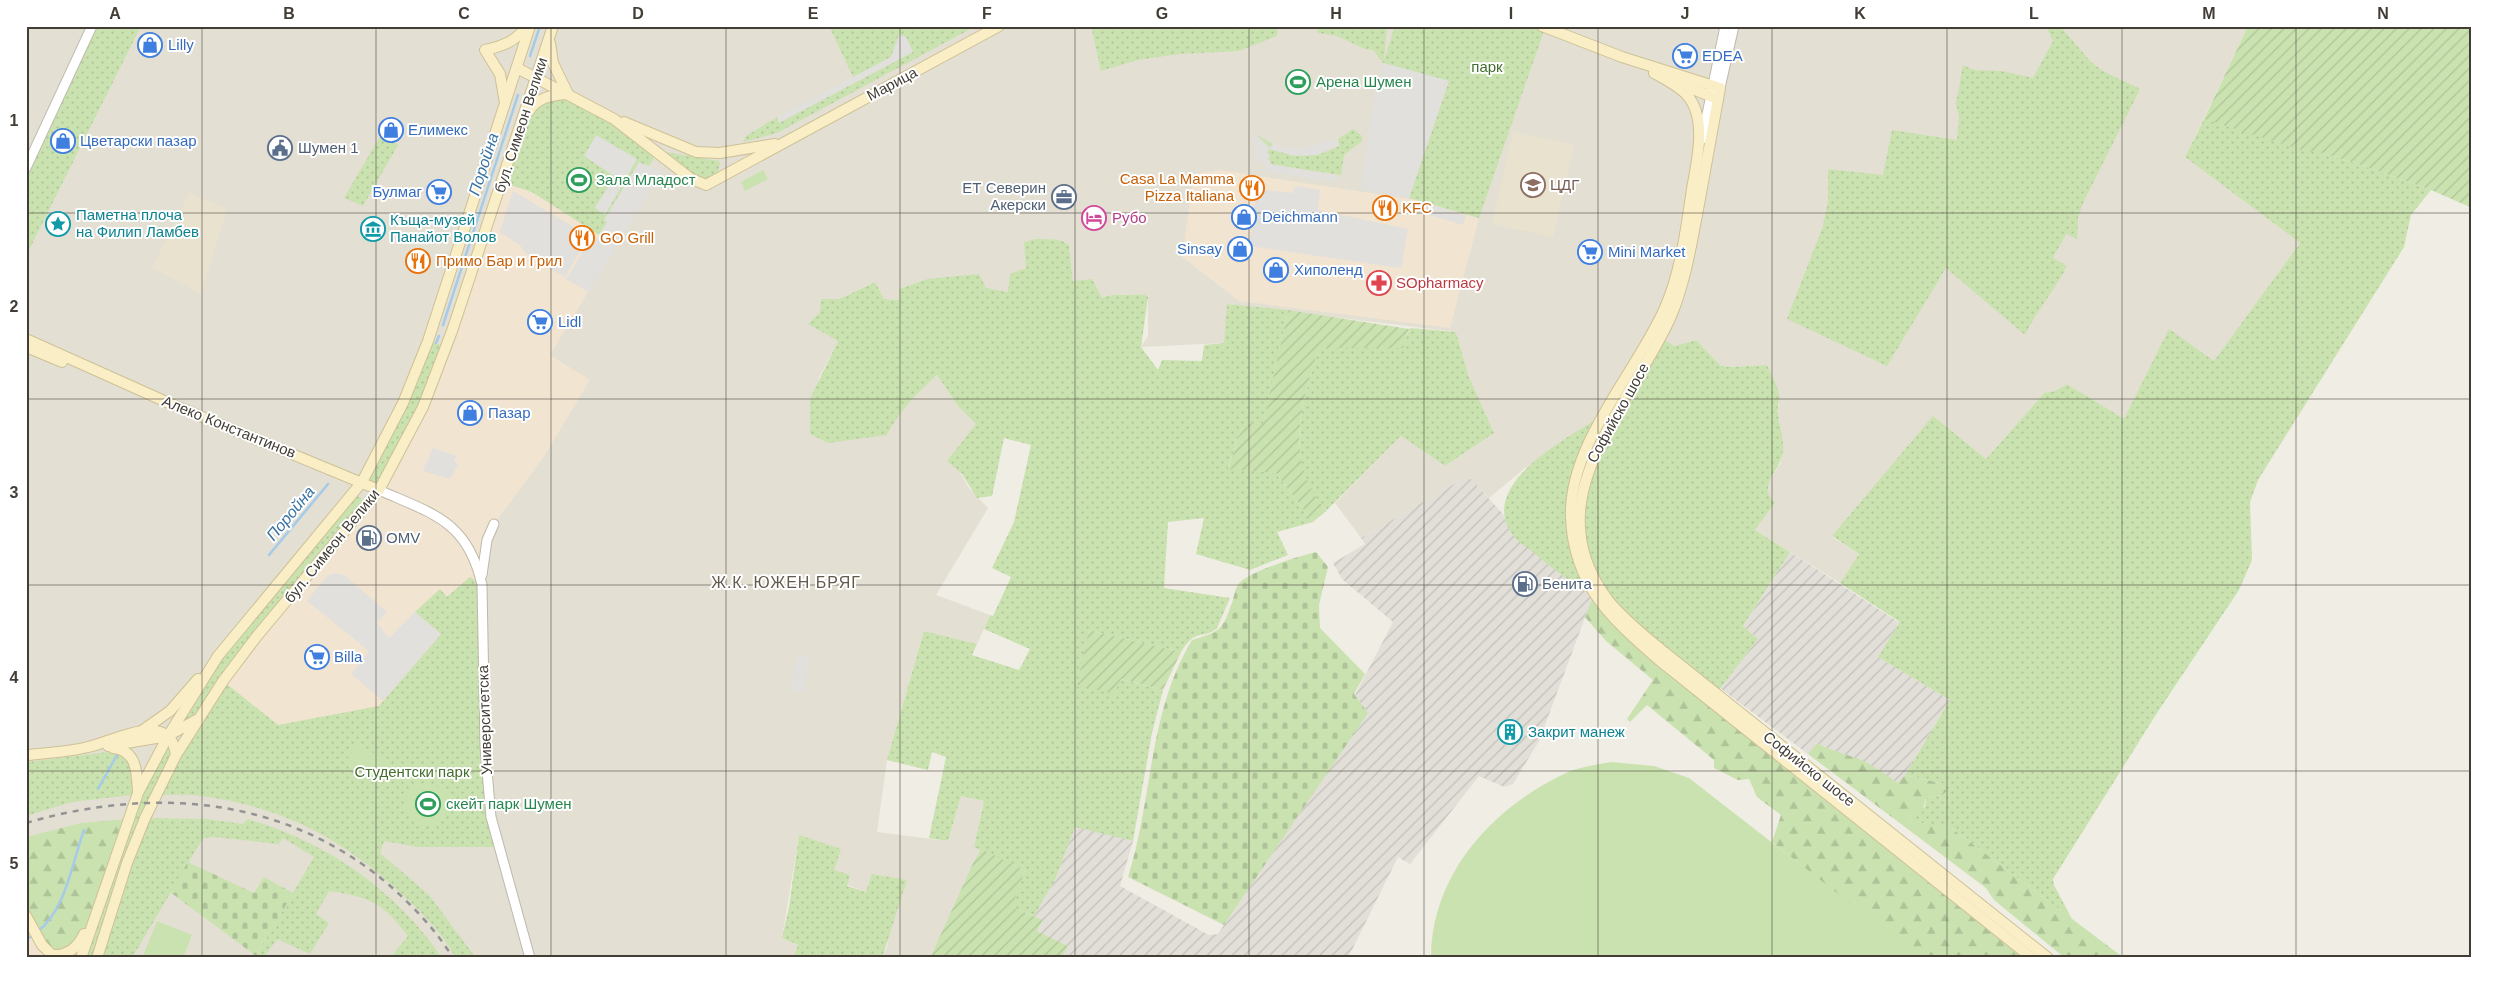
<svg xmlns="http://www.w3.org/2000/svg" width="2498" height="984" viewBox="0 0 2498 984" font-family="Helvetica,sans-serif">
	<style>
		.residential { fill: #e4dfd3 }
		.commercial { fill: #f1e4d0 }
		.industrial { fill: url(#industrial-furrows) }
		.education { fill: #e9e2cf }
		.grass { fill: url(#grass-dots) }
		.forest { fill: url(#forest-firs) }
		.cemetery { fill: url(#cemetery-stones) }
		.garden { fill: url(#garden-furrows) }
		.pitch { fill: #cae2b0 }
		.parking { fill: #e1e0dc }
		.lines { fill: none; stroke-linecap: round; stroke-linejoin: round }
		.stream { stroke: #a5cbe9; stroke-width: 2.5 }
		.tertiary-casing { stroke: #beb8ab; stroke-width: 11 }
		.secondary-casing { stroke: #cdc197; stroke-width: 12 }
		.tertiary { stroke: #fff; stroke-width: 9 }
		.secondary { stroke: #f9eec5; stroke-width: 10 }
		.rail { stroke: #939393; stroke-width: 2.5; stroke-dasharray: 6 6; stroke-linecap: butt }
		.grid { fill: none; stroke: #423d35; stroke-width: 1; stroke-opacity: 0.55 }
		.labels { text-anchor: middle; stroke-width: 4; stroke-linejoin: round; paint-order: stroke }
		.shop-label { font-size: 15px; fill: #366cbe; stroke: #fff; text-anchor: start }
		.park-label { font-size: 15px; fill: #446e2e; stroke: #fff }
		.leisure-label { font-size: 15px; fill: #27864d; stroke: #fff; text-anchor: start }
		.street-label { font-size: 15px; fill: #423d35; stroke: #fff }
		.service-label { font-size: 15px; fill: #4e5e75; stroke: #fff; text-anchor: start }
		.food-label { font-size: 15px; fill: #c56008; stroke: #fff; text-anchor: start }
		.education-label { font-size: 15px; fill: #785e54; stroke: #fff; text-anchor: start }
		.culture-label { font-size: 15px; fill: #0d838f; stroke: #fff; text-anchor: start }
		.hotel-label { font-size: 15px; fill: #b23c85; stroke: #fff; text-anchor: start }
		.health-label { font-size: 15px; fill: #be3a42; stroke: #fff; text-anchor: start }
		.water-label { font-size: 16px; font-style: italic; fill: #3873a4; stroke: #fff }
		.neighbourhood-label { font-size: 16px; letter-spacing: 1px; fill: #645b4d; stroke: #fff }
		.neatline { fill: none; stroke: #423d35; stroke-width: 2 }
		.grid-label { font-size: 16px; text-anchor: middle; font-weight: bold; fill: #423d35 }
	</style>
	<defs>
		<pattern id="industrial-furrows" width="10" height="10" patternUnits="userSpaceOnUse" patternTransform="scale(1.25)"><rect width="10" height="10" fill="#e2dfd9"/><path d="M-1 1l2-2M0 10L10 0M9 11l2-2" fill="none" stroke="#c3c0bb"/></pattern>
		<pattern id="grass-dots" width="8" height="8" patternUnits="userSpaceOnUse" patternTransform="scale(1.25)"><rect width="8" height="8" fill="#cae2b0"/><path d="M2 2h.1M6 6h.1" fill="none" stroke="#afc398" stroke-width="1.8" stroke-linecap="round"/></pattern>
		<pattern id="forest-firs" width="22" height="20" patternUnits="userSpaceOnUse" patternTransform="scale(1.25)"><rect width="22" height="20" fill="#cae2b0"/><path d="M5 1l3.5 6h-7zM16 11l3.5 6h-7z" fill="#afc398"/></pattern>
		<pattern id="cemetery-stones" width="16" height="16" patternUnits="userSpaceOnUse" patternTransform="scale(1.25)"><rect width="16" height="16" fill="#cae2b0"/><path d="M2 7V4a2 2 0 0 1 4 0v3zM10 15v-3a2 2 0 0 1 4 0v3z" fill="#afc398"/></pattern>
		<pattern id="garden-furrows" width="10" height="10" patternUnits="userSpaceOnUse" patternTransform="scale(1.25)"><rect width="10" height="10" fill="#cae2b0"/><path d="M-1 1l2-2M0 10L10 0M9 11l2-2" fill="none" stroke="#afc398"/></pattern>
	</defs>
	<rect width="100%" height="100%" fill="#f0ede4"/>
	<path class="residential" d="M26,26H2248L2185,157L2300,243L2214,362L2169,330L2124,420L2067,384L2055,391L2044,393L1986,459L1933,417L1832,537L1859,554L1840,583L1755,530L1775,503L1768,497V483L1780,464L1783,452L1778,411L1779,402L1767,365L1727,367L1720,365L1696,340L1674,346L1661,337L1620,406L1525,468L1489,498L1471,480L1463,479L1361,538L1335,503L1401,436L1445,466L1494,433L1469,377L1456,332L1228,304L1224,343L1141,347L1148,336V297L1144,294L1132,296L1124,294L1102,298L1073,282L1069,245L1066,242L1054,241L1026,268L1008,292L927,279L899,289V300L884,299L874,282L839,299H821L838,341L818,380L887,435L896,418L912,397L937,375L958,406L977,424L957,468L969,488L988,508L936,595L990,615L977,644L924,631L887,760L877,832L948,841L961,796L984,801L974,847L981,849L974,861L930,958H882L888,944L867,892L847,885L799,835L782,938L798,945L793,958H97L26,916Z"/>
	<g class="commercial">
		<path d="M1220,170L1416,200L1479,218L1450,328L1239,301L1182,257L1194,174Z"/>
		<path d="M502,182L532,192L616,246L550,355L590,380L543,458L494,524L482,585L470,577L447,597L440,589L415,612L441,634L379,706L278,726L223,681L367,505L407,438Z"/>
		<path d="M35,933L47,958H26V940Z"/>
	</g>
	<g class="industrial">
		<path d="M1463,479H1471L1503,514L1511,534L1594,594L1539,741L1513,784L1504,787L1479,776L1410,864L1398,857L1348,958H1061L1068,946L1037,931L1043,921L1034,916L1055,880L1075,826L1133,841L1120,886L1209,935L1218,934L1367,713L1355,695L1393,622L1342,579L1333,563L1365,544L1361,538Z"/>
		<path d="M1790,552L1900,623L1878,657L1950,700L1905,775L1898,783L1853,757L1839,754L1817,743L1808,754L1720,688L1758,639L1743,626Z"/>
	</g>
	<g class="education">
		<path d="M1513,132L1574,145L1553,237L1492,224Z"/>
		<path d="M189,193L227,209L201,294L152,268Z"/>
	</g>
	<g class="grass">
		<path d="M95,26H141L26,256V175Z"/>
		<path d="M835,26H976L777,133L743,142L746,136L777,117L779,122L913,52L906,37L899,35L891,57L853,77L830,28Z"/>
		<path d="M1091,26H1278L1277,36L1239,51L1179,54L1138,60L1101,71Z"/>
		<path d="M1315,26H1387L1384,60L1395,26L1545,28L1479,218L1409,198L1449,81L1383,63L1373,50L1365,49L1337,36L1318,33Z"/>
		<path d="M2046,26H2060L2091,62L2103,71L2140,89L2083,203L2078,217L2077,239L2066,234L2053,258L2067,266C2055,290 2037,310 2025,335L1946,268L1887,366L1787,319L1823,226L1828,202V169L1883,175L1892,130L1957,140L1959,117L1956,104L1963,65L1974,70L2002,71L2033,78L2053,41Z"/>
		<path d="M568,94L614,119L655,156L604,238L532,192L502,182L532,106Z"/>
		<path d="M2204,119L2358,164L2431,190L2411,215L2404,247L2258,480L2250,502L2252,560L2239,590L2157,713L2053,879L2054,885L2072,919L1946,824H1926L1909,820L1911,814L1925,807L1926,798L1942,795L1944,784L1905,775L1950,700L1878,657L1900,622L1840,583L1859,554L1832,536L1933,416L1986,459L2044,393L2055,391L2067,384L2124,419L2169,329L2214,361L2300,243L2185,157Z"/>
		<path d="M1353,129L1362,136V141L1344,155L1341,175L1269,164L1266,152L1270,148L1255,134L1273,144L1270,149C1297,157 1313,159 1339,146L1338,139Z"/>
		<path d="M382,133L398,145L363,206L344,198Z"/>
		<path d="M666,152L719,161L720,164L716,178L703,182Z"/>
		<path d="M1036,239C1046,239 1062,238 1069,245L1073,281L1092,279L1102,298C1118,292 1128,297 1144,294L1148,297L1141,347L1158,370L1162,360L1202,361L1204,345L1224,343L1227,304L1288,310L1263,425L1246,423L1240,432L1228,468L1276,473L1313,522L1277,532L1288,555L1250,570L1196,554L1204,518L1168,522L1164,588L1230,598L1217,628C1202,641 1197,626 1181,652L1089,630L1078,685L1120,679L1163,690L1152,733L1133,841L1075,827L1055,880L1034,916L1011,907L1025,870L974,847L984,801L961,796L948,841L929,838L946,757L932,752L928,770L887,760L924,631L977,644L972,655L1019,670L1030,649L984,629L990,615L993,616L1011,577L992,568L1014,522L1031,445L1004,438L992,496L977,498L962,474L947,461L976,424L958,406L937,375C916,394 900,410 887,435L828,443L810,434V399L838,341L808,324L820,312L821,299H839L875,282L884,299L899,300V289L927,279L979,274L986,288L1008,292L1010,274L1026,268L1024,242Z"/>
		<path d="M1410,328L1456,332L1469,377L1494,433L1445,466L1401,436L1326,511C1321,504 1315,497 1311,489C1287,444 1305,393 1319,348H1402Z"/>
		<path d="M1661,337L1674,346L1696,340L1720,365L1727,367L1767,365C1771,374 1777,384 1779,394C1780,400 1777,406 1778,413C1779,426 1784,438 1783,451C1781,471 1756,485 1775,503L1755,530L1790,552L1743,626L1758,639L1716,694L1609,601L1582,540V487Z"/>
		<path d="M428,341L447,347L379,490L362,482Z"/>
		<path d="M1605,414L1572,495L1594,594C1571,584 1553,569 1534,553C1527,547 1516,541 1511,533C1478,481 1572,436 1605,414Z"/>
		<path d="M356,495L366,501L214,686L191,721L177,728L220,658Z"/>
		<path d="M470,577L482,585L485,747L499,847H417L384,841L380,853L429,895L476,958H456C441,931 417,907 394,887C336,835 280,807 202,796C187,794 171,795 156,795L145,818L207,819L243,824L247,819C325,841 396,890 442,958H390L408,936C382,902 370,897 329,891L316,914L329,923L310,954L277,939L264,958L256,956L314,857L283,838L279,844L213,837L204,838L200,843L132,958H86L141,796L168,741L174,749L223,681L278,725L379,706L441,634L415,612L440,589L447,597Z"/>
		<path d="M108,752L125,756L133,769L132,795L72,802L26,816V762Z"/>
		<path d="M799,835L841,849L834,870L850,875L847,886L866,892L872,874L907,880L882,958H793L798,945L782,938L789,907Z"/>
	</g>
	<g class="forest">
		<path d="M1594,594L2032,958H1916L1772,842L1781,815L1757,797L1749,779L1738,780L1714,768V760L1647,705L1630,722L1627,719L1653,680L1606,641L1585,617Z"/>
		<path d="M1817,743C1830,750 1839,752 1853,757C1869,762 1884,773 1898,783L1905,775L1944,784L1947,791L1942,795L1926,798L1922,813L1911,814L1909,820L1926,824H1946L2124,958H2065L1994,900L1986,888L1808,754Z"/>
		<path d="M129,819L104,889L80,942L66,954L43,947L47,958L26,914V837L81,823Z"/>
	</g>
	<g class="cemetery">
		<path d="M1316,552L1328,567L1319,605L1320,628L1365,674L1354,694L1368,713L1224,925L1128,877C1153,798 1148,713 1192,640C1222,631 1222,630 1233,600C1234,596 1235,589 1238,585C1246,572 1300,556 1316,552Z"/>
		<path d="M188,862L254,893L264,877L293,893L256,956L170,892Z"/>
	</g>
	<g class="garden">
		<path d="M2248,26H2472V208L2431,190L2358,164L2324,154L2298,149L2204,119Z"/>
		<path d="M1288,310L1409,329L1403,348H1319C1305,393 1287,443 1311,488C1315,496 1321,504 1326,511L1313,522L1276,473L1228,469L1240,432L1246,423L1263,424Z"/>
		<path d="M1089,630L1181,652L1163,690L1121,679L1114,694L1077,685Z"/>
		<path d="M981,849L1025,870L1012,907L1043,920L1037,931L1068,946L1061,958H930L974,861Z"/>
	</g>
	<g class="pitch">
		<path d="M763,170L768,179L745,191L741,182Z"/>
		<path d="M358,743L393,766L381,785L345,762Z"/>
		<path d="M1611,762L1654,766L1689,778L1859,910L1916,958H1431C1431,875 1492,808 1564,774C1578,767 1595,765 1611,762Z"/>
		<path d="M427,782L450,793L452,804L439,824L424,827C397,818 399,788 427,782Z"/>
		<path d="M157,921L192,935L183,958H142Z"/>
	</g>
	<g class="parking">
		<path d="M899,35L906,37L913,52L779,123L777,117L891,57Z"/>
		<path d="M1383,63L1449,81L1409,198L1360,190L1374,98Z"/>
		<path d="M1255,134L1270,148L1273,144L1289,148H1301L1338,139L1339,146L1317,155L1294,156L1270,149L1267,152L1270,156L1268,159L1271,162L1270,164L1338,176L1337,182L1266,172L1267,167L1253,156L1256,152L1253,149L1256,145L1251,139Z"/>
		<path d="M596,135L637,159L605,215L595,208L614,176L584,156Z"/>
		<path d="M639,162L662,172L589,292L566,279L587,245L592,247L607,222L604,220Z"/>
		<path d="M1295,186L1320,190L1318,210L1408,229L1401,268L1249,246L1257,189L1293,193Z"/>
		<path d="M513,191L589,236L565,277L534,259L532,261L520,245L500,232Z"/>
		<path d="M1416,200L1466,215L1463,225L1412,210Z"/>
		<path d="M433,448L456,456L454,460L458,465L450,479L423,471Z"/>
		<path d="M336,573L344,575L387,612L377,622L385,634L390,637L415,612L441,634L383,701L351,674L369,651L307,601L328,575Z"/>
		<path d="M798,654L810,657L803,693L790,691Z"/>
	</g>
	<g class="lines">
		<g class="stream">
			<path d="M530,56L540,26"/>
			<path d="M443,325L518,95"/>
			<path d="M436,343L439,336"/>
			<path d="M269,555L328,484"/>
			<path d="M98,789L117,755"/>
			<path d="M37,932C66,910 72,863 84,830"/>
			<path d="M26,940L33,935"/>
		</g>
		<defs>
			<g id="tertiary">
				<path d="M1720,88L1734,26"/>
				<path d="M1702,139L1725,26"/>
				<path d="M26,168L92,26"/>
				<path d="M379,490C433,514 468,521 482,585L485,747L491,817L530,958"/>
				<path d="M482,575L487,540L494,524"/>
			</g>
			<g id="secondary">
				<path d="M1542,26L1622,57L1720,88C1713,127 1706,165 1699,204C1692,241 1686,279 1672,314C1658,347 1637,376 1620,407C1582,471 1558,534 1608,600C1624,620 1645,636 1664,652L2048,958"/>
				<path d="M517,68L614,119L690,178L706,185L999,26"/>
				<path d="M1654,73C1665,79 1677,85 1686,94C1708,117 1697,160 1692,189C1686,229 1681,272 1664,310C1635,374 1568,445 1571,518C1574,586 1612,619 1659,660L2032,958"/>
				<path d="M1677,83L1718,99"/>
				<path d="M505,103L500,74L485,50C503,46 515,42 527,26"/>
				<path d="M529,111C538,97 552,95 568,94L553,63L550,43"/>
				<path d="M624,122L696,152L720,153L775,144"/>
				<path d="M26,339L171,404L379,490"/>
				<path d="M26,347L62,362"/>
				<path d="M143,730L170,711L198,679"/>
				<path d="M108,746L168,736L196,720"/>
				<path d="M113,748C137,750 137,773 138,792"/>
				<path d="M26,755C47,753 68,752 88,747C115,741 170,709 176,755"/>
				<path d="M26,916L42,945L52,955C68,956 78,947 84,934"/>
				<path d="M81,958L138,793L168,736L218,656L362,482L403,403L428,341L530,26"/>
				<path d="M97,958L127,863L145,818L176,755L223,681L257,636L379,490L423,407L452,331L553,26"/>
			</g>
		</defs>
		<use href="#tertiary" class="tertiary-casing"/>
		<use href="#secondary" class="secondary-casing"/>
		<use href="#tertiary" class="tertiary"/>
		<use href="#secondary" class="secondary"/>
		<path class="rail" d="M26,823C153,786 284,796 388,884C413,906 436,930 453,958"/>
	</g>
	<path class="grid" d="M202,26V958M376,26V958M551,26V958M726,26V958M900,26V958M1075,26V958M1249,26V958M1424,26V958M1598,26V958M1772,26V958M1947,26V958M2122,26V958M2296,26V958M26,213H2472M26,399H2472M26,585H2472M26,771H2472"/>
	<defs>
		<symbol id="shop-ring" viewBox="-11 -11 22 22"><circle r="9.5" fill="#fff" stroke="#3f7fe0" stroke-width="1.5"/><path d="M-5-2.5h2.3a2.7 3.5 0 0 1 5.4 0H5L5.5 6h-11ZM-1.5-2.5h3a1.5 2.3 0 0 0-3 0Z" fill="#3f7fe0"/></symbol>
		<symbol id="supermarket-ring" viewBox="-11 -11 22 22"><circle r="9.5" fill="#fff" stroke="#3f7fe0" stroke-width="1.5"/><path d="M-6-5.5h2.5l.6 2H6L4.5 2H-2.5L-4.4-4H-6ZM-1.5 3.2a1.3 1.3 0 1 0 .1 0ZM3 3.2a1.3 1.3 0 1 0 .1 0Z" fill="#3f7fe0"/></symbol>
		<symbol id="stadium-ring" viewBox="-11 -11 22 22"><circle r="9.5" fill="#fff" stroke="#2e9e5b" stroke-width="1.5"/><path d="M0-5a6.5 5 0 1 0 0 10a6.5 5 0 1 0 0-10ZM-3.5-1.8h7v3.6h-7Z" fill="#2e9e5b"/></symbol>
		<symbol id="civic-ring" viewBox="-11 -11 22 22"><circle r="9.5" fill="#fff" stroke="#5c6f8a" stroke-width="1.5"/><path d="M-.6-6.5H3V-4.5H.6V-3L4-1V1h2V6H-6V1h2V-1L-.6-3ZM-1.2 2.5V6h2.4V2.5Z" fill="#5c6f8a"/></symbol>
		<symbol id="school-ring" viewBox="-11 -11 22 22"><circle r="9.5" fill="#fff" stroke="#8d6e63" stroke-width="1.5"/><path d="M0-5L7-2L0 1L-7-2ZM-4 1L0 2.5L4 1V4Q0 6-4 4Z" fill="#8d6e63"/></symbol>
		<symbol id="restaurant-ring" viewBox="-11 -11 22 22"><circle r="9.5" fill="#fff" stroke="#e8710a" stroke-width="1.5"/><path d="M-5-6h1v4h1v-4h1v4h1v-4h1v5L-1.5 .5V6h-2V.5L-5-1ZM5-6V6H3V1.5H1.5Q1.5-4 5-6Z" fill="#e8710a"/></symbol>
		<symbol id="office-ring" viewBox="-11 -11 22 22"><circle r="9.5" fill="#fff" stroke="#5c6f8a" stroke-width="1.5"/><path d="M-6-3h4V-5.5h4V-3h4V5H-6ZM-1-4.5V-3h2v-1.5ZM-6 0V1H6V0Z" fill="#5c6f8a"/></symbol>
		<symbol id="hotel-ring" viewBox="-11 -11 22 22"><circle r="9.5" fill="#fff" stroke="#d1479c" stroke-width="1.5"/><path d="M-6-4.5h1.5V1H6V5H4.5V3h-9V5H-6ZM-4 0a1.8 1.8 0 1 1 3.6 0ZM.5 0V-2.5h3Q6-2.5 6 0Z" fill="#d1479c"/></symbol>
		<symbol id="sight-ring" viewBox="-11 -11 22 22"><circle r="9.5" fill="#fff" stroke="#0f9aa8" stroke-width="1.5"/><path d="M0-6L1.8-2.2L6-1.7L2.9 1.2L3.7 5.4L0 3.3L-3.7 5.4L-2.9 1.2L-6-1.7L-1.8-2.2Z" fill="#0f9aa8"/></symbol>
		<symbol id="museum-ring" viewBox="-11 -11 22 22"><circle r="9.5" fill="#fff" stroke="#0f9aa8" stroke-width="1.5"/><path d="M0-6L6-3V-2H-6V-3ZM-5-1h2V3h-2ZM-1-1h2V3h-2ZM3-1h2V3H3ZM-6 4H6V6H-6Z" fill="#0f9aa8"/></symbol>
		<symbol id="pharmacy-ring" viewBox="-11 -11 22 22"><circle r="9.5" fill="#fff" stroke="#e0444e" stroke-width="1.5"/><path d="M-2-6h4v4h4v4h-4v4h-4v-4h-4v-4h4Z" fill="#e0444e"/></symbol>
		<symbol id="fuel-ring" viewBox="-11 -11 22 22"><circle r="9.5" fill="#fff" stroke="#5c6f8a" stroke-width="1.5"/><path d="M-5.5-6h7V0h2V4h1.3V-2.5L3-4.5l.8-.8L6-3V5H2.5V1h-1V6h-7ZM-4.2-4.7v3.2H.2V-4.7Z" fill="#5c6f8a"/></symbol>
		<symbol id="building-ring" viewBox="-11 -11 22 22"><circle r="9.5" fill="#fff" stroke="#0f9aa8" stroke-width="1.5"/><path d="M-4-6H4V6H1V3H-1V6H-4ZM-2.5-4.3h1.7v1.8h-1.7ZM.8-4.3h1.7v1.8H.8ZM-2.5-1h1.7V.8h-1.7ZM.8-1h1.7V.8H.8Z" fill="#0f9aa8"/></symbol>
	</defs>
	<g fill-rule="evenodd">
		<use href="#shop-ring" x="136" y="31" width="28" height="28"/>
		<use href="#supermarket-ring" x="1671" y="42" width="28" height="28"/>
		<use href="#stadium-ring" x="1284" y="68" width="28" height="28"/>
		<use href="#shop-ring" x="377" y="116" width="28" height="28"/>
		<use href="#shop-ring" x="49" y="127" width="28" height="28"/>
		<use href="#civic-ring" x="266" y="134" width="28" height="28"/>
		<use href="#stadium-ring" x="565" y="166" width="28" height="28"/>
		<use href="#school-ring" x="1519" y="171" width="28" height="28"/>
		<use href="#restaurant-ring" x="1238" y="174" width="28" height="28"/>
		<use href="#supermarket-ring" x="425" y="178" width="28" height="28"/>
		<use href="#office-ring" x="1050" y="183" width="28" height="28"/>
		<use href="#restaurant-ring" x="1371" y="194" width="28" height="28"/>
		<use href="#shop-ring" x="1230" y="203" width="28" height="28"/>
		<use href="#hotel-ring" x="1080" y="204" width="28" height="28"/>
		<use href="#sight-ring" x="44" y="210" width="28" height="28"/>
		<use href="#museum-ring" x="359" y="215" width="28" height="28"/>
		<use href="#restaurant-ring" x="568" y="224" width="28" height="28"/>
		<use href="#shop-ring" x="1226" y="235" width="28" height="28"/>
		<use href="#supermarket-ring" x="1576" y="238" width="28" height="28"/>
		<use href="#restaurant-ring" x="404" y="247" width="28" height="28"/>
		<use href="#shop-ring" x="1262" y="256" width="28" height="28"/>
		<use href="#pharmacy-ring" x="1365" y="269" width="28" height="28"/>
		<use href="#supermarket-ring" x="526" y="308" width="28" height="28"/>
		<use href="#shop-ring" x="456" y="399" width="28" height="28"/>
		<use href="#fuel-ring" x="355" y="524" width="28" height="28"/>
		<use href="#fuel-ring" x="1511" y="570" width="28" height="28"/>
		<use href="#supermarket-ring" x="303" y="643" width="28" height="28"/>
		<use href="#building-ring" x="1496" y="718" width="28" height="28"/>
		<use href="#stadium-ring" x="414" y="790" width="28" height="28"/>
	</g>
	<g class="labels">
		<g class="shop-label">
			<text x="168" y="50">Lilly</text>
			<text x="1702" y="61">EDEA</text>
			<text x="408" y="135">Елимекс</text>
			<text x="80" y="146">Цветарски пазар</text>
			<text x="422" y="197" text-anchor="end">Булмаг</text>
			<text x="1262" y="222">Deichmann</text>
			<text x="1222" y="254" text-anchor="end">Sinsay</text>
			<text x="1608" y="257">Mini Market</text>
			<text x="1294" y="275">Хиполенд</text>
			<text x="558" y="327">Lidl</text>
			<text x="488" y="418">Пазар</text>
			<text x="334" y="662">Billa</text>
		</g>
		<g class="park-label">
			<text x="1487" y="72">парк</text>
			<text x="412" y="777">Студентски парк</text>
		</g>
		<g class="leisure-label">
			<text x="1316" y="87">Арена Шумен</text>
			<text x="596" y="185">Зала Младост</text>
			<text x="446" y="809">скейт парк Шумен</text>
		</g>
		<g class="street-label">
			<text transform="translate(892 84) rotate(-28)" y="5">Марица</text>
			<text transform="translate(521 125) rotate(-72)" y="5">бул. Симеон Велики</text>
			<text transform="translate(1618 413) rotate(-61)" y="5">Софийско шосе</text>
			<text transform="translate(229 427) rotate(22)" y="5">Алеко Константинов</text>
			<text transform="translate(332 546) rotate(-51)" y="5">бул. Симеон Велики</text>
			<text transform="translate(485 720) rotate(-92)" y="5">Университетска</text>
			<text transform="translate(1809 769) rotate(38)" y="5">Софийско шосе</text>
		</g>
		<g class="service-label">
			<text x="298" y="153">Шумен 1</text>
			<text x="1046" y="193" text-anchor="end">ЕТ Северин<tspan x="1046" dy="17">Акерски</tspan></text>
			<text x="386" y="543">OMV</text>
			<text x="1542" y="589">Бенита</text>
		</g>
		<g class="food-label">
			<text x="1234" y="184" text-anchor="end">Casa La Mamma<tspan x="1234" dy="17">Pizza Italiana</tspan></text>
			<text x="1402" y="213">KFC</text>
			<text x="600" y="243">GO Grill</text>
			<text x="436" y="266">Примо Бар и Грил</text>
		</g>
		<g class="education-label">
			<text x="1550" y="190">ЦДГ</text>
		</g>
		<g class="culture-label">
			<text x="76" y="220">Паметна плоча<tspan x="76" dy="17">на Филип Ламбев</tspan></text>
			<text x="390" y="225">Къща-музей<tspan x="390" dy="17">Панайот Волов</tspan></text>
			<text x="1528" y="737">Закрит манеж</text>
		</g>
		<g class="hotel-label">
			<text x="1112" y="223">Рубо</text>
		</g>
		<g class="health-label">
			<text x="1396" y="288">SOpharmacy</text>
		</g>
		<g class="water-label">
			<text transform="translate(483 164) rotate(-72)" y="6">Поройна</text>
			<text transform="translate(290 513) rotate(-50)" y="6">Поройна</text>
		</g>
		<g class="neighbourhood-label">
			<text x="786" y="588">Ж.К. ЮЖЕН БРЯГ</text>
		</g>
	</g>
	<rect width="2498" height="984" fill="none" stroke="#ffffff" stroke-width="55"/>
	<rect x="28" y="28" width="2442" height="928" class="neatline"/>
	<g class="grid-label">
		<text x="115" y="19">A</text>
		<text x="289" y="19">B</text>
		<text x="464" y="19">C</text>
		<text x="638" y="19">D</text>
		<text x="813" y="19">E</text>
		<text x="987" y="19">F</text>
		<text x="1162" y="19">G</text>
		<text x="1336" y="19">H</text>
		<text x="1511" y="19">I</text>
		<text x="1685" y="19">J</text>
		<text x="1860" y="19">K</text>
		<text x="2034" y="19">L</text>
		<text x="2209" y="19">M</text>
		<text x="2383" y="19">N</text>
		<text x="14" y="126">1</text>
		<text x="14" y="312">2</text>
		<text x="14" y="498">3</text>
		<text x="14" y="683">4</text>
		<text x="14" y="869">5</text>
	</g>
</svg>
